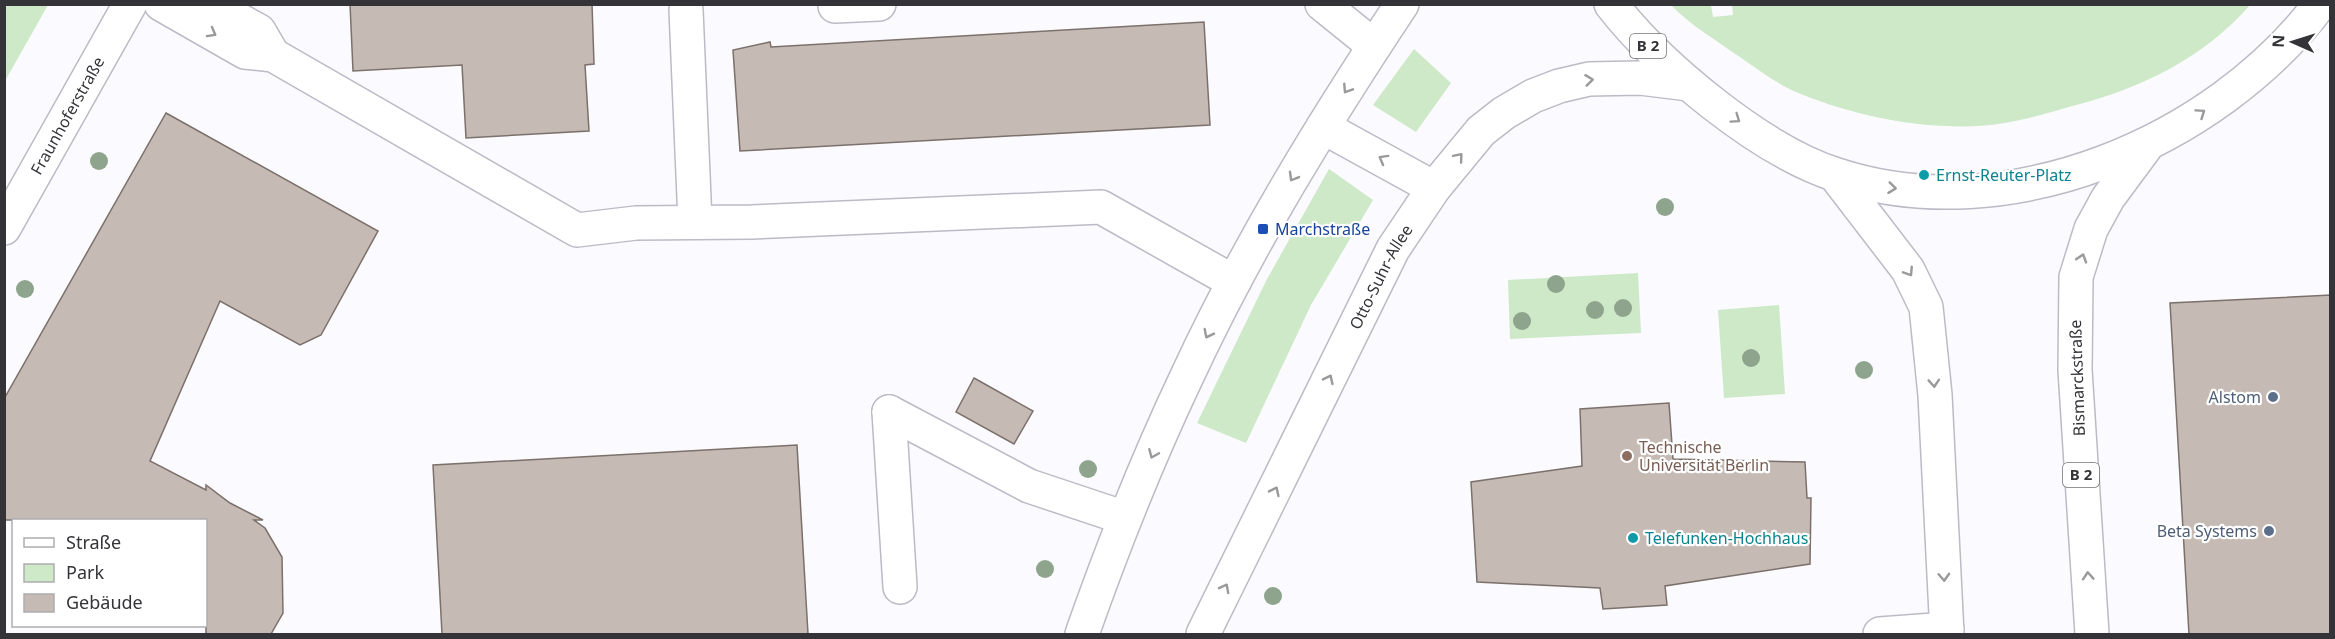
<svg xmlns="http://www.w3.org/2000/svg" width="2335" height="639" viewBox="0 0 2335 639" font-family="'Noto Sans',sans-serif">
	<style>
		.green { fill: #cde9c8 }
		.building { fill: #c6bab4; stroke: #7b706a; stroke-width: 1.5 }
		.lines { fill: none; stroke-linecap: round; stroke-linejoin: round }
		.minor-casing { stroke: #bdbac6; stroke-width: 36 }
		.major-casing { stroke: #bdbac6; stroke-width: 36 }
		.minor { stroke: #fff; stroke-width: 33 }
		.major { stroke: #fff; stroke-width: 33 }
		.tree { fill: #8ea48c }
		.oneway { stroke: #9a999b }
		.culture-dot { fill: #0f9aa8; stroke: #fff; stroke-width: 2 }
		.transit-dot { fill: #1a4fb4; stroke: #fff; stroke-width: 2 }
		.service-dot { fill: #5c6f8a; stroke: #fff; stroke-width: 2 }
		.education-dot { fill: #8d6e63; stroke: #fff; stroke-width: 2 }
		.labels { text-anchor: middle; stroke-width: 4.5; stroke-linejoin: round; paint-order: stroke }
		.shield { fill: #fff; stroke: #717073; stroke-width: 1.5 }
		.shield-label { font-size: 15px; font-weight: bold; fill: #343337 }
		.street-label { font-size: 16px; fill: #343337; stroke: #fff }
		.culture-label { font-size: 16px; fill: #0d838f; stroke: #fff; text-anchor: start }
		.transit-label { font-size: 16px; fill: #164399; stroke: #fff; text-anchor: start }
		.service-label { font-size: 16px; fill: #4e5e75; stroke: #fff; text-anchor: end }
		.education-label { font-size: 16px; fill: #785e54; stroke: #fff; text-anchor: start }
	</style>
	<rect width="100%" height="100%" fill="#fbfaff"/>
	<g class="green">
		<path d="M5,4L48,5L5,81L4,5Z"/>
		<path d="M1732,5V4L2250,5C2205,57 2142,88 2076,105C2045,114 2011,124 1979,126C1920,129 1855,116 1801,94C1775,84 1751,64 1728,49C1708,35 1687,22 1671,5H1711L1713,17L1733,15Z"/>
		<path d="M1414,49L1451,83L1416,132L1373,105Z"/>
		<path d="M1329,169L1373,200L1311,305L1246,443L1197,423L1267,279Z"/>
		<path d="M1638,273L1641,333L1510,339L1508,280Z"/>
		<path d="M1779,305L1785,394L1724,398L1718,310Z"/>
	</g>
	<g class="building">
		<path d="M350,4H592L594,64L585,65L589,131L466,138L462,65L353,71Z"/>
		<path d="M1204,22L1210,125L740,151L733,50L770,42L771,47Z"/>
		<path d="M166,113L378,231L321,335L300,345L220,301L150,461L206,490V485L230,503L263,520H254L265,528L282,557L283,613L271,634H206V520H4V399Z"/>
		<path d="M2331,295V634H2189L2170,303Z"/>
		<path d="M974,378L1033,411L1014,444L956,412Z"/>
		<path d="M1669,403L1673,459L1805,462L1807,498H1811L1810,564L1665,586L1667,605L1603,609L1600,588L1477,582L1471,482L1582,466L1580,409Z"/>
		<path d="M797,445L808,634H442L433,465Z"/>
	</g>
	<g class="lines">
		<defs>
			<g id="minor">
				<path d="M161,4L245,52L273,55L577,230L636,223L752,222L1101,207L1234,282"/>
				<path d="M210,4L259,31L273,55"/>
				<path d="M1322,4L1374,46"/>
				<path d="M835,6L879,4"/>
				<path d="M686,10L695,222"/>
				<path d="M1323,127L1434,188"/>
				<path id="s1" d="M4,228L130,4"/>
				<path d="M889,412L1029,486L1125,518"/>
				<path d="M889,412L900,587"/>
				<path d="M1880,634L1947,629"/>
			</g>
			<g id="major">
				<path d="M1611,4C1660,67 1761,151 1837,175C2007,231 2215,143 2320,4"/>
				<path d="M1835,175L1908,270L1926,307L1935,395L1947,634"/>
				<path d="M1082,634C1113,546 1148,458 1188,374C1248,245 1323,123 1402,4"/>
				<path id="s2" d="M1203,634L1393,249L1434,188L1481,131L1504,113L1533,96L1559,86L1589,79L1640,78L1689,84"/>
				<path d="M2092,634L2075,370L2076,277L2091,229L2108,198L2145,148"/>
			</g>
		</defs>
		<use href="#minor" class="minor-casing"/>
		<use href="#major" class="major-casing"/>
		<use href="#minor" class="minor"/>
		<use href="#major" class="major"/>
	</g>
	<g class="tree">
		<circle cx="99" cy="161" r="9"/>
		<circle cx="1665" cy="207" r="9"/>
		<circle cx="1556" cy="284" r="9"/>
		<circle cx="25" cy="289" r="9"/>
		<circle cx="1623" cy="308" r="9"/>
		<circle cx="1595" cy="310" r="9"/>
		<circle cx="1522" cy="321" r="9"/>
		<circle cx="1751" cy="358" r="9"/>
		<circle cx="1864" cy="370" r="9"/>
		<circle cx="1088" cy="469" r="9"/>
		<circle cx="1045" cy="569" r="9"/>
		<circle cx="1273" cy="596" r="9"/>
	</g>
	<defs><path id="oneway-chevron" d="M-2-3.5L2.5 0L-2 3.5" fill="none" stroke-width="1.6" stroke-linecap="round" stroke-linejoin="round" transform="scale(1.5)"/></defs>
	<g class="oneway">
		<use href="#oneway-chevron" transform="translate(212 33) rotate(29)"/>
		<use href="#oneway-chevron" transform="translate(1589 80) rotate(-7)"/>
		<use href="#oneway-chevron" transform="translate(1347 89) rotate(123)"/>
		<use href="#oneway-chevron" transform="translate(2201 113) rotate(-34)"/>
		<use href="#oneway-chevron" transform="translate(1736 119) rotate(35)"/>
		<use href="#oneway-chevron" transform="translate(1459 157) rotate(-50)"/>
		<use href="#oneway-chevron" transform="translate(1383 159) rotate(-151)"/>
		<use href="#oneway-chevron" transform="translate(1293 177) rotate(120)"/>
		<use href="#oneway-chevron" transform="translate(1892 188) rotate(7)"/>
		<use href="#oneway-chevron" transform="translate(2082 258) rotate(-72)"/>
		<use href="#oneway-chevron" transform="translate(1909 272) rotate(57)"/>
		<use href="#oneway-chevron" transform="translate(1208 334) rotate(117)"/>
		<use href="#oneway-chevron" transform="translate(1329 379) rotate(-64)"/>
		<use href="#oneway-chevron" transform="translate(1934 383) rotate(86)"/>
		<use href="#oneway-chevron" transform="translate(1153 454) rotate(113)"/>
		<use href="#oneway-chevron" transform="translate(1275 491) rotate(-64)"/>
		<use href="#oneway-chevron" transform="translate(2088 576) rotate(-94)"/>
		<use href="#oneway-chevron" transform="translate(1944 577) rotate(87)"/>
		<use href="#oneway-chevron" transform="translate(1225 588) rotate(-62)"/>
	</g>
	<g class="culture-dot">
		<circle cx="1924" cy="175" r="6"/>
		<circle cx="1633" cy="538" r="6"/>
	</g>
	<rect class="transit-dot" x="1257" y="223" width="12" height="12" rx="3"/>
	<g class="service-dot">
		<circle cx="2273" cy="397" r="6"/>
		<circle cx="2269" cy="531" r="6"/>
	</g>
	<circle class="education-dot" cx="1627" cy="456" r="6"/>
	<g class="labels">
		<g class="shield">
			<rect x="1630" y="34" width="36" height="24" rx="4.5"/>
			<rect x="2063" y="463" width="36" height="24" rx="4.5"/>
		</g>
		<g class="shield-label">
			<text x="1648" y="51">B 2</text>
			<text x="2081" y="480">B 2</text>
		</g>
		<g class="street-label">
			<text dy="6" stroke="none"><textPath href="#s1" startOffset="129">Fraunhoferstraße</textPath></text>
			<text dy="6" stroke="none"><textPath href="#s2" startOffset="399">Otto-Suhr-Allee</textPath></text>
			<text transform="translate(2077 378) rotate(-92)" y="6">Bismarckstraße</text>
		</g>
		<g class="culture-label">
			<text x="1936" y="181">Ernst-Reuter-Platz</text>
			<text x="1645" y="544">Telefunken-Hochhaus</text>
		</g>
		<g class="transit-label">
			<text x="1275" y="235">Marchstraße</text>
		</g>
		<g class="service-label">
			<text x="2261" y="403">Alstom</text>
			<text x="2257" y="537">Beta Systems</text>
		</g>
		<g class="education-label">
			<text x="1639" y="453">Technische<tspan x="1639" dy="18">Universität Berlin</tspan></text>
		</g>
	</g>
	<rect width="2335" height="639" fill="none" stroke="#343337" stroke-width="12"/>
	<rect x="12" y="519" width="195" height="108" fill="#ffffff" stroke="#aeadaf" stroke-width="1.5"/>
	<rect x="24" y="538" width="30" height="9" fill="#ffffff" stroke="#aeadaf" stroke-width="1.5"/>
	<text x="66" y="549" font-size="18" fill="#343337">Straße</text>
	<rect x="24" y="564" width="30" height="18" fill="#cde9c8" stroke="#aeadaf" stroke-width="1.5"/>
	<text x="66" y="579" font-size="18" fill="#343337">Park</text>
	<rect x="24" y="594" width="30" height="18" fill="#c6bab4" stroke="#aeadaf" stroke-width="1.5"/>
	<text x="66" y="609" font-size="18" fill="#343337">Gebäude</text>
	<g transform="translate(2293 42) rotate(273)" stroke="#ffffff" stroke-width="4.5" paint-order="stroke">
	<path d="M0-4.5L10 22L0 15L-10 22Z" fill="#343337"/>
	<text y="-9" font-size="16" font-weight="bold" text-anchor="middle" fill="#343337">N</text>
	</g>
</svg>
